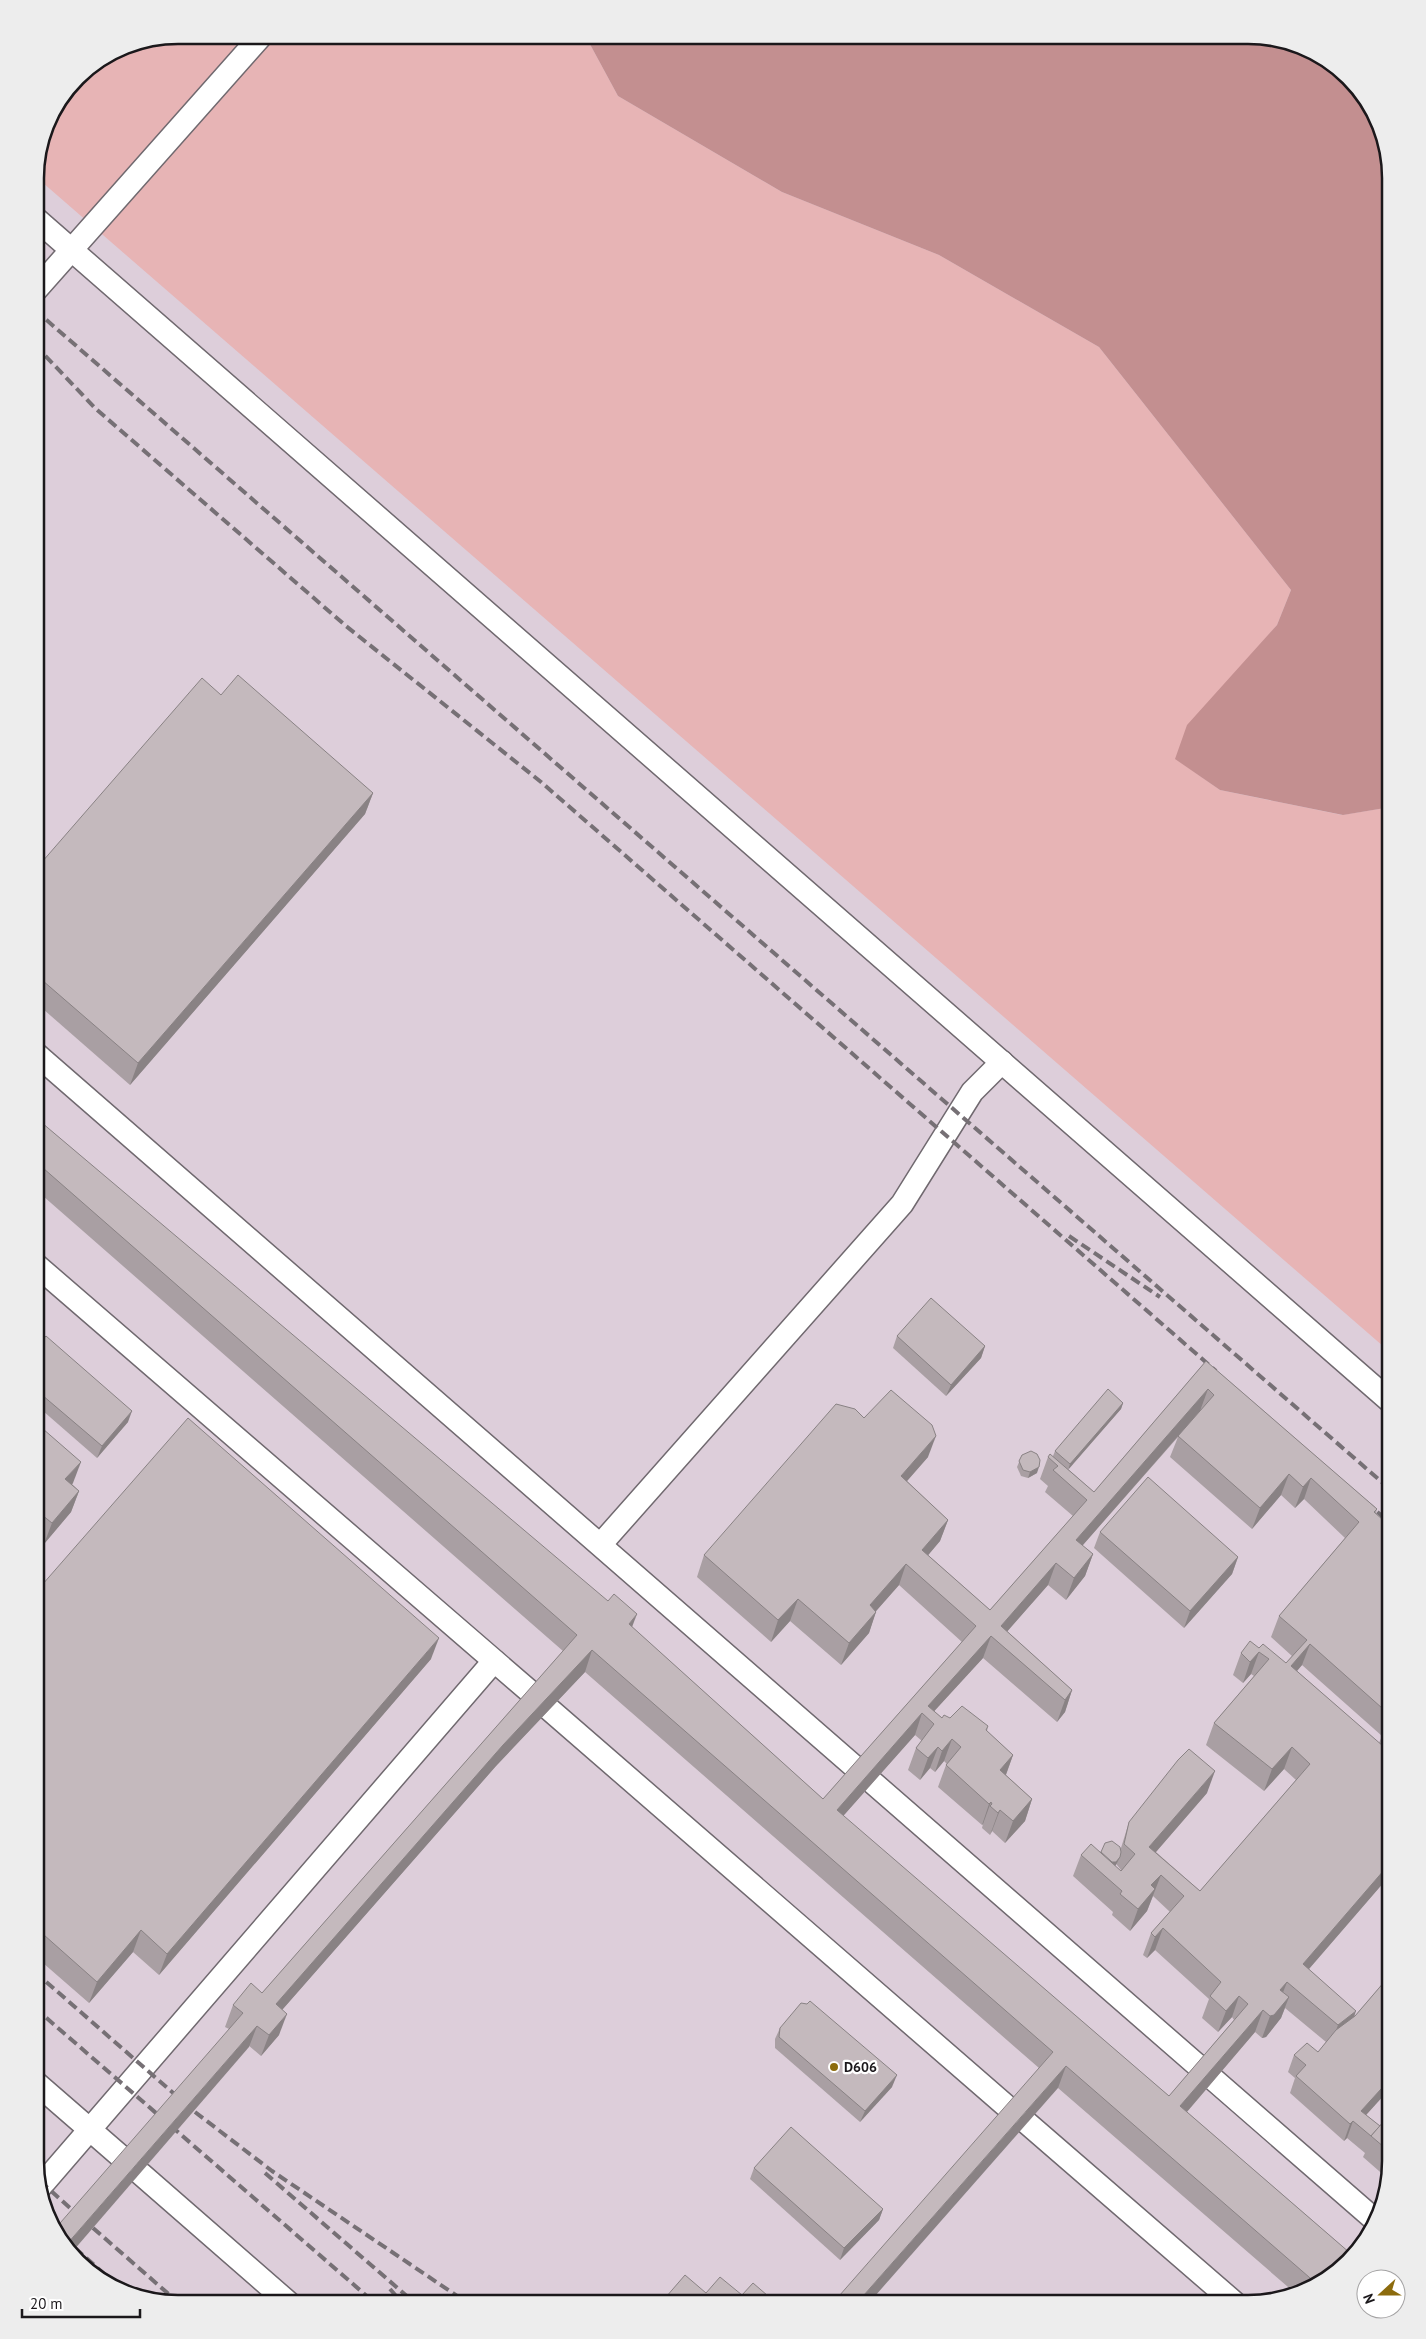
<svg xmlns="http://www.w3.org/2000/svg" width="1426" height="2339" viewBox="0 0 1426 2339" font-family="'PT Sans',sans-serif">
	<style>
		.built { fill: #ddceda }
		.green { fill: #e7b4b5 }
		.forest { fill: #c38f90 }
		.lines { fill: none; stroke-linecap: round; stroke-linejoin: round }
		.lane-casing { stroke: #70696f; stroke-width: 25 }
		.lane { stroke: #fff; stroke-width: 22 }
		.rail { stroke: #767075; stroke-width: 4; stroke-dasharray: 10 5; stroke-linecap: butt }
		.wall { fill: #a99fa3; fill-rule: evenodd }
		.shaded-wall { fill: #898284 }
		.building { fill: #c4b9bd; stroke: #898284; fill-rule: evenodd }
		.poi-dot { fill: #8c6b0d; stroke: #fff; stroke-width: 2 }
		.labels { text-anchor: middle; stroke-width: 4.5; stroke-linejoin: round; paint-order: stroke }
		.poi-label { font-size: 14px; font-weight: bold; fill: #1b181b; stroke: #fff; text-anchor: start }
		.rim { fill: none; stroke: #1b181b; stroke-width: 2.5 }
	</style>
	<rect width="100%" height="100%" fill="#e7dee6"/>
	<path class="built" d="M178,35H1258L1327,59L1376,114L1391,178V2162L1372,2233L1312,2289L1248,2304H169L99,2280L50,2225L35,2161V169L46,123L77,77L123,46Z"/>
	<path class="green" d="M178,35H585L618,96L782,192L939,255L1099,347L1291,590L1277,625L1235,674L1176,759L1220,790L1342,815L1391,807V1353L35,176L46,123L77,77L123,46Z"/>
	<path class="forest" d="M585,35H1258L1327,59L1376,114L1391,178V807L1343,815L1220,790L1175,759L1187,725L1277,625L1291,590L1099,347L939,255L782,192L618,96Z"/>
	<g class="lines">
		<defs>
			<g id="lane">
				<path d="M35,218L1391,1402"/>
				<path d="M35,291L262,35"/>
				<path d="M35,1053L1375,2220"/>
				<path d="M35,1264L535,1696"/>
				<path d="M601,1544L902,1204L972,1092L1002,1062"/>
				<path d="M549,1709L1012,2111"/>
				<path d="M35,2082L126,2161"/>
				<path d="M1027,2123L1236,2304"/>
				<path d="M141,2174L290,2304"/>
				<path d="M41,2186L494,1661"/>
			</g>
		</defs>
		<use href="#lane" class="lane-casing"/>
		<use href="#lane" class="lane"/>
		<g class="rail">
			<path d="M35,310L1391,1490"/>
			<path d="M35,345L96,409L346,626L541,782L1216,1371"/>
			<path d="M1069,1236L1160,1297"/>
			<path d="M1366,1502L1391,1524"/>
			<path d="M35,1972L180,2099"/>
			<path d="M35,2008L376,2304"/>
			<path d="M195,2112L272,2171L469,2304"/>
			<path d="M265,2173L416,2304"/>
			<path d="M40,2181L79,2216"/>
			<path d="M93,2228L180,2304"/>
			<path d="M75,2248L119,2287"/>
			<path d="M390,2289L403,2304"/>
		</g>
	</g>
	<g class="wall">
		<path d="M221,695L373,793L365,814L130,1085L35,1002V870Z"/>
		<path d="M35,1117L632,1627L823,1799L962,1642L899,1585L876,1611L869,1633L841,1665L790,1621L771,1642L697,1577L704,1555L864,1418L928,1457L907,1481L948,1520L940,1541L928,1555L990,1610L1073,1516L1045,1492L1048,1486L1040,1479L1048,1457L1053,1456L1055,1451L1123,1403L1121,1409L1068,1469L1094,1492L1206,1361L1377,1509L1376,1513L1391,1527V1874L1309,1969L1355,2016L1391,1974V2099L1385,2094L1366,2115L1380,2126L1391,2113V2162L1387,2178L1363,2157L1365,2153L1347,2138L1344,2141L1290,2093L1295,2078L1288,2072L1294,2055L1318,2052L1326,2042L1285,2008L1281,2018L1266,2037L1262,2038L1255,2032L1187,2112L1350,2253L1312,2289L1295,2293L1058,2088L1039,2068L585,1672L496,1766L282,2010L279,2035L261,2056L229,2029L225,2027L233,2005L262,1993L563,1651L35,1189ZM1178,1437L1170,1457L1252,1529L1281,1495L1295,1508L1304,1499L1345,1538L1279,1616L1271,1637L1292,1656L1286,1663L1259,1648L1241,1653L1233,1675L1243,1683L1251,1674L1254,1676L1214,1723L1206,1745L1264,1791L1284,1769L1296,1780L1200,1891L1156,1852L1207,1793L1129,1822L1121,1848L1081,1855L1073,1876L1113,1912L1112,1915L1130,1931L1147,1911L1153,1896L1170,1912L1151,1933L1143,1955L1147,1958L1155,1950L1209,1999L1202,2018L1218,2032L1232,2017L1234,2020L1169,2096L843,1816L915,1735L922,1741L916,1748L908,1770L920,1780L930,1768L935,1772L944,1761L947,1764L946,1765L938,1787L982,1825L983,1824L982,1828L990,1835L992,1831L1005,1843L1025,1821L1032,1799L1006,1775L1013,1755L987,1731L988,1726L950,1718H942L934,1711L983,1658L1057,1722L1065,1712L1072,1690L1007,1631L1048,1585L1066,1600L1085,1576L1093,1554L1082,1546ZM1302,1665L1382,1736L1379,1743L1297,1671ZM1117,1864V1865L1121,1870V1871L1115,1866Z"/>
		<path d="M897,1336L985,1346L981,1358L946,1396L893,1348Z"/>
		<path d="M35,1348L128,1422L97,1458L35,1404Z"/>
		<path d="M35,1422L73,1483L72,1484L79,1491L71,1512L44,1544L35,1537Z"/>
		<path d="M1022,1455L1037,1473L1028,1478L1021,1476L1017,1467Z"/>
		<path d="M1100,1532L1238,1557L1232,1574L1184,1628L1094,1548Z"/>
		<path d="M35,1593L431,1659L159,1975L133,1952L89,2003L35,1956Z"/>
		<path d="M780,2028L892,2087L860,2122L775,2048V2039Z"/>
		<path d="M754,2168L883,2209L879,2220L840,2260L750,2179Z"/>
		<path d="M706,2293L742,2295L774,2304H664L666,2297Z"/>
	</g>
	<g class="shaded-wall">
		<path d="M39,526L35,536V530Z"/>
		<path d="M373,793L365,814L130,1085L138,1063Z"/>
		<path d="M985,1346L981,1358L946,1396L951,1385Z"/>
		<path d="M1208,1389L1200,1411L1068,1562L1076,1540Z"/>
		<path d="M1123,1403L1121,1409L1068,1470L1070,1464Z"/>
		<path d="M132,1411L128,1422L97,1458L102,1446Z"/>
		<path d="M936,1436L928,1457L893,1497L901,1476Z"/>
		<path d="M81,1462L73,1483L58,1500L65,1479Z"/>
		<path d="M1039,1467L1037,1473L1028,1478L1030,1472Z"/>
		<path d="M1289,1474L1281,1495L1252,1529L1260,1508Z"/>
		<path d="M1311,1478L1304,1499L1295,1508L1303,1487Z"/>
		<path d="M79,1491L71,1512L44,1544L52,1523Z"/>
		<path d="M948,1520L940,1541L914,1572L922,1550Z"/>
		<path d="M1093,1554L1085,1576L1066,1600L1074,1578Z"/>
		<path d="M1238,1557L1232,1574L1184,1628L1190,1611Z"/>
		<path d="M1056,1563L1048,1585L998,1642L1001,1626Z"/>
		<path d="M906,1564L899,1585L862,1627L870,1605Z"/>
		<path d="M798,1599L790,1621L771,1642L778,1620Z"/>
		<path d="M876,1612L869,1633L841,1665L849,1643Z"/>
		<path d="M637,1614L629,1635V1624Z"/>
		<path d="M991,1636L983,1658L928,1718V1706Z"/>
		<path d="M439,1638L431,1659L159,1975L167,1954Z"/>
		<path d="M1310,1644L1302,1665L1283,1687L1291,1666Z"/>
		<path d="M592,1650L585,1672L496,1766L268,2026L276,2004L503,1745Z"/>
		<path d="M1259,1652L1251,1674L1243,1683L1250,1662Z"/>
		<path d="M1072,1690L1065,1712L1057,1722L1065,1700Z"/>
		<path d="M922,1713L915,1735L829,1832L837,1810Z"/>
		<path d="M952,1739L944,1761L935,1772L942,1751Z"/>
		<path d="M938,1747L930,1768L920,1780L928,1758Z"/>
		<path d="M1292,1747L1284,1769L1264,1791L1272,1769Z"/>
		<path d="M1013,1755L1005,1777L1000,1770Z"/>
		<path d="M1215,1771L1207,1793L1142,1868L1149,1847Z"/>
		<path d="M1032,1799L1025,1821L1005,1843L1013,1821Z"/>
		<path d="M991,1802L983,1824L982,1825L989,1804Z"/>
		<path d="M1000,1810L992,1831L990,1835L998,1813Z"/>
		<path d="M1120,1857L1117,1863L1114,1868L1109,1863Z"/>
		<path d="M1391,1862V1874L1295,1985L1303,1964Z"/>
		<path d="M1161,1875L1147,1911L1130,1931L1138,1909L1151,1885Z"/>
		<path d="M1163,1928L1155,1950L1147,1958L1155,1937Z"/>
		<path d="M141,1930L133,1952L89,2003L97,1982Z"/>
		<path d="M1287,1982L1279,2003L1280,1990Z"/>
		<path d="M1391,1982V1992L1387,1987Z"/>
		<path d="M1239,1996L1232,2017L1218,2032L1226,2011Z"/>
		<path d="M1289,1997L1281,2018L1266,2037L1262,2038L1270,2016Z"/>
		<path d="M1263,2010L1255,2032L1173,2128L1180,2106Z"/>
		<path d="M1356,2011L1349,2032L1330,2046L1338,2025Z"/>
		<path d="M287,2014L279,2035L261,2056L269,2035Z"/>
		<path d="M257,2026L249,2047L73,2251L67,2244Z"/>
		<path d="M1066,2066L1058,2088L868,2304H856Z"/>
		<path d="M897,2075L892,2087L860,2122L865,2111Z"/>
		<path d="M1391,2078L1385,2094L1357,2125L1361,2111Z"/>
		<path d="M1353,2121L1347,2138L1344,2141L1350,2124Z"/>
		<path d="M883,2209L879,2220L840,2260L844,2248Z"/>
	</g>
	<g class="building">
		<path d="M35,522L39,526L35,530Z"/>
		<path d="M238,675L373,793L138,1063L35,974V870L202,678L221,695Z"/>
		<path d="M35,1117L608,1601L614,1594L637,1614L629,1624L823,1799L976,1626L906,1564L870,1605L876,1612L849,1643L798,1599L778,1620L704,1555L836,1404L855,1409L864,1418L891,1390L932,1425L936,1436L901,1476L948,1520L922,1550L990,1610L1087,1500L1053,1470L1058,1466L1048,1457L1050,1454L1094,1492L1206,1361L1377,1509L1374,1512L1391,1527V1725L1387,1722L1391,1716L1310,1644L1291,1666L1391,1753V1862L1303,1964L1356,2011L1338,2025L1287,1982L1280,1990L1289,1997L1274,2015L1270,2016L1263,2010L1180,2106L1350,2253L1317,2284L1066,2066L856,2304H832L1053,2052L592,1650L503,1745L276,2004L287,2014L269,2035L257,2026L67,2244L54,2230L243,2013L233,2005L251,1983L262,1993L577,1635L35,1161ZM1208,1389L1214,1395L1178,1436L1260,1508L1289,1474L1303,1487L1311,1478L1359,1522L1279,1616L1307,1640L1286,1663L1263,1644L1259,1648L1250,1641L1241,1653L1250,1662L1259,1652L1269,1659L1214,1723L1272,1769L1292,1747L1310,1764L1200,1891L1149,1847L1215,1771L1189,1749L1178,1760L1129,1822L1124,1844L1135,1854L1121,1871L1091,1844L1081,1855L1122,1891L1120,1894L1138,1909L1155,1889L1151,1885L1161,1875L1184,1896L1151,1933L1155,1937L1163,1928L1221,1982L1210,1996L1226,2011L1239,1996L1248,2004L1169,2096L837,1810L922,1713L934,1724L916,1748L928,1758L938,1747L942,1751L952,1739L961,1747L946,1765L989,1804L991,1802L992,1804L990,1806L998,1813L1000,1810L1013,1821L1032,1799L1000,1770L1013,1755L986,1730L988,1726L962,1706L950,1718L944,1715L942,1718L928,1706L991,1636L1065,1700L1072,1690L1001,1626L1056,1563L1074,1578L1093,1554L1076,1540Z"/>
		<path d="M931,1298L985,1346L951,1385L897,1336Z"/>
		<path d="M46,1336L132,1411L102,1446L35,1389V1348Z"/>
		<path d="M1108,1389L1123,1403L1070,1464L1055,1451Z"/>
		<path d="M188,1418L439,1638L167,1954L141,1930L97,1982L35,1927V1593Z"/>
		<path d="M35,1422L81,1462L65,1479L79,1491L52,1523L37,1511L35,1514Z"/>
		<path d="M1031,1451L1037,1454L1040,1460L1039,1467L1030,1472L1023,1470L1019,1461L1022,1455Z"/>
		<path d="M1148,1477L1238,1557L1190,1611L1100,1532Z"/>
		<path d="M35,1518L40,1522L38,1527L36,1530Z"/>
		<path d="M1112,1841L1120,1847L1121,1852L1120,1857L1116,1862H1112L1101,1852L1105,1843Z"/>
		<path d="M1391,1974V1982L1387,1987L1391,1990V2078L1361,2111L1380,2126L1371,2136L1353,2121L1350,2124L1296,2076L1306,2065L1294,2055L1307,2043L1318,2052L1336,2030L1355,2016Z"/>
		<path d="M810,2001L897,2075L865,2111L779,2037L780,2028L801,2003L807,2004Z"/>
		<path d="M1391,2113V2153L1371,2136Z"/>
		<path d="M791,2127L883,2209L844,2248L754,2168Z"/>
		<path d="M685,2275L706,2293L720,2277L742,2295L753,2283L775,2302L773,2304H674L666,2297Z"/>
	</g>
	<circle class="poi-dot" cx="834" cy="2067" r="5"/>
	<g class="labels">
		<g class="poi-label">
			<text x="844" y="2072">D606</text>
		</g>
	</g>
	<path d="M0 0H1426V2339H0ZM178 44H1248A134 134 0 0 1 1382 178V2161A134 134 0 0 1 1248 2295H178A134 134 0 0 1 44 2161V178A134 134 0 0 1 178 44Z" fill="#ededed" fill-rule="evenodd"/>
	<path class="rim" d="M178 44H1248A134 134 0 0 1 1382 178V2161A134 134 0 0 1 1248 2295H178A134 134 0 0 1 44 2161V178A134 134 0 0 1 178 44Z"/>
	<g transform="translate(1381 2294) rotate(249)"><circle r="24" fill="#ffffff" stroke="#a4a3a4"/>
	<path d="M0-4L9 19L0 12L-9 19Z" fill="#8c6b0d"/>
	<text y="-8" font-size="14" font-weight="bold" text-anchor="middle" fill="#1b181b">N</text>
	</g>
	<path d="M22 2309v8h118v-8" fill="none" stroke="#1b181b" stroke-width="2.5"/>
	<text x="30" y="2309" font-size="15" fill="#1b181b" stroke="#ffffff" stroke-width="4" paint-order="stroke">20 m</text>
</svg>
